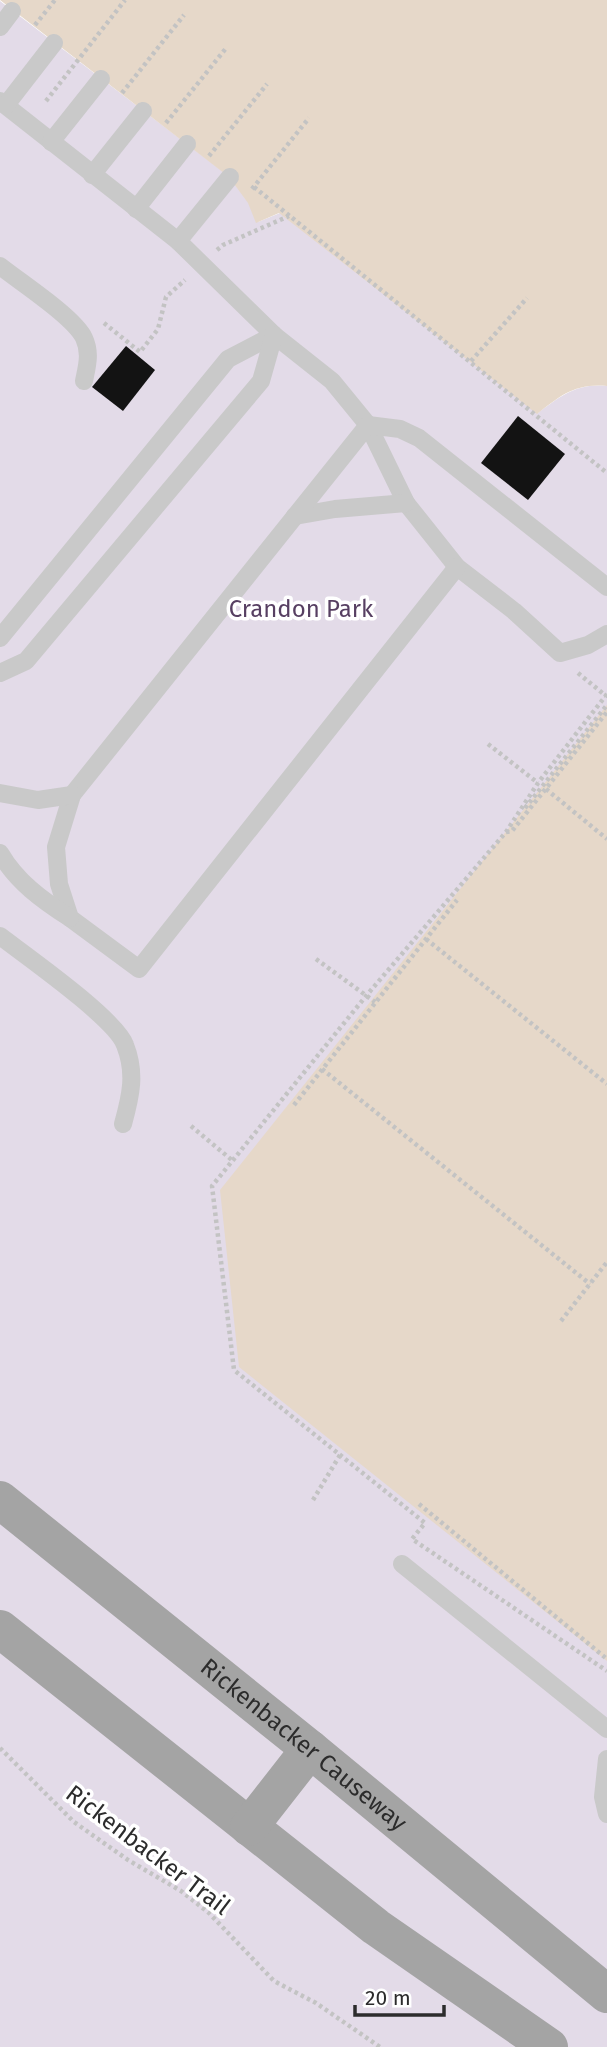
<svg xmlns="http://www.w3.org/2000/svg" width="607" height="2047" viewBox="0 0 607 2047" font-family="'Fira Sans',sans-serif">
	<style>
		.green { fill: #e3dbe8 }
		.water { fill: #e6d8c9 }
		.building { fill: #131313 }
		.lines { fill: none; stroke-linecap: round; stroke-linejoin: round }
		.path { stroke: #c3c3c3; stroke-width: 4.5; stroke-dasharray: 3.5 3.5; stroke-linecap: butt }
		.lane { stroke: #c9c9c9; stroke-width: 18 }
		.primary { stroke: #a4a4a4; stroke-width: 38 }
		.labels { text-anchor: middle; stroke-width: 7; stroke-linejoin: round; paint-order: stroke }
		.park-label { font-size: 24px; fill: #573f62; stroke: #fff }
		.street-label { font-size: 24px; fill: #2c2c2c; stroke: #fff }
	</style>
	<rect width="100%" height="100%" fill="#fff"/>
	<path class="green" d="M0,1L230,177L249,203L258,222L280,213L538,413C561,396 576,383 607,386V2047H0Z"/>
	<g class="water">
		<path d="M0,0H607V386C575,383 560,396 537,414L279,213L256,223L248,203L229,177Z"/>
		<path d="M607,705V1661L239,1367L220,1190Z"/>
	</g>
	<g class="building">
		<path d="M126,346L155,370L123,411L92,387Z"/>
		<path d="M518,416L565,454L528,500L481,463Z"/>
	</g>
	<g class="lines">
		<g class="path">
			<path d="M35,25L55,0"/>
			<path d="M122,93L184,15"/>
			<path d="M46,101L125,0"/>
			<path d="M166,123L227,47"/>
			<path d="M209,156L267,84"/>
			<path d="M254,187L607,473"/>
			<path d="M252,189L309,118"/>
			<path d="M217,250L223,245L289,216"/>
			<path d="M104,323L140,352L158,329L166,297L185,280"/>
			<path d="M471,361L527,298"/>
			<path d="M578,673L606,696"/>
			<path d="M607,694L538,783L506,832L366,996L212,1186L234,1370L425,1523L412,1539L607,1671"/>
			<path d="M488,744L538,783"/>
			<path d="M546,789L607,839"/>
			<path d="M525,808L607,705"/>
			<path d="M506,832L512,831L607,712"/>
			<path d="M426,939L607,1084"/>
			<path d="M316,959L375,1002"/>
			<path d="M322,1069L590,1284"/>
			<path d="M294,1105L457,900"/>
			<path d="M191,1126L233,1161"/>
			<path d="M561,1321L607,1262"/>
			<path d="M313,1500L340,1455"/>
			<path d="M419,1504L607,1659"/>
			<path d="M0,1748L74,1822L128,1860L181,1891L209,1913L274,1981L316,2003L380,2047"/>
		</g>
		<g class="lane">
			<path d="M0,27L12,11"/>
			<path d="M0,101L178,241L274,335L332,381L368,425L406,503L457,567L514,611L560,653L588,645L607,634"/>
			<path d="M6,105L54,43"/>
			<path d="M51,142L101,79"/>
			<path d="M92,175L143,111"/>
			<path d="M136,209L187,144"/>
			<path d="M178,241L230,177"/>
			<path d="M0,266C20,282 74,317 84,338C91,353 87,366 84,381"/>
			<path d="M295,516L335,509L406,503"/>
			<path d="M457,567L139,969L70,918L59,884L56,847L72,795L368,425L400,429L419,438L607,587"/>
			<path d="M0,638L228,359L274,335"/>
			<path d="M0,673L26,661L261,381L274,335"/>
			<path d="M0,793L38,800L72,795"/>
			<path d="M0,853C17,882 42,900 70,918"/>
			<path d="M0,936C26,956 116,1019 125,1045C136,1073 131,1095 123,1124"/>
			<path d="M402,1564L607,1729"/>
			<path d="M607,1759L603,1797L607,1814"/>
		</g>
		<g class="primary">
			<path id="s1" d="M0,1500L310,1749L607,1994"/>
			<path d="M0,1629L376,1927L549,2047"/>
			<path d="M249,1827L310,1749"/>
		</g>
	</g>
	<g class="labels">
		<g class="park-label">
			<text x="301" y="617">Crandon Park</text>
		</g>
		<g class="street-label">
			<text dy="8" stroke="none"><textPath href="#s1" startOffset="390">Rickenbacker Causeway</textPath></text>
			<text transform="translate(148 1850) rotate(37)" y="8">Rickenbacker Trail</text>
		</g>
	</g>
	<path d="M355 2005v10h89v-10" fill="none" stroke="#2c2c2c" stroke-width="3.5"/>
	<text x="365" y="2005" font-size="21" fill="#2c2c2c" stroke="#ffffff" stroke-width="5" paint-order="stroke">20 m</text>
</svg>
